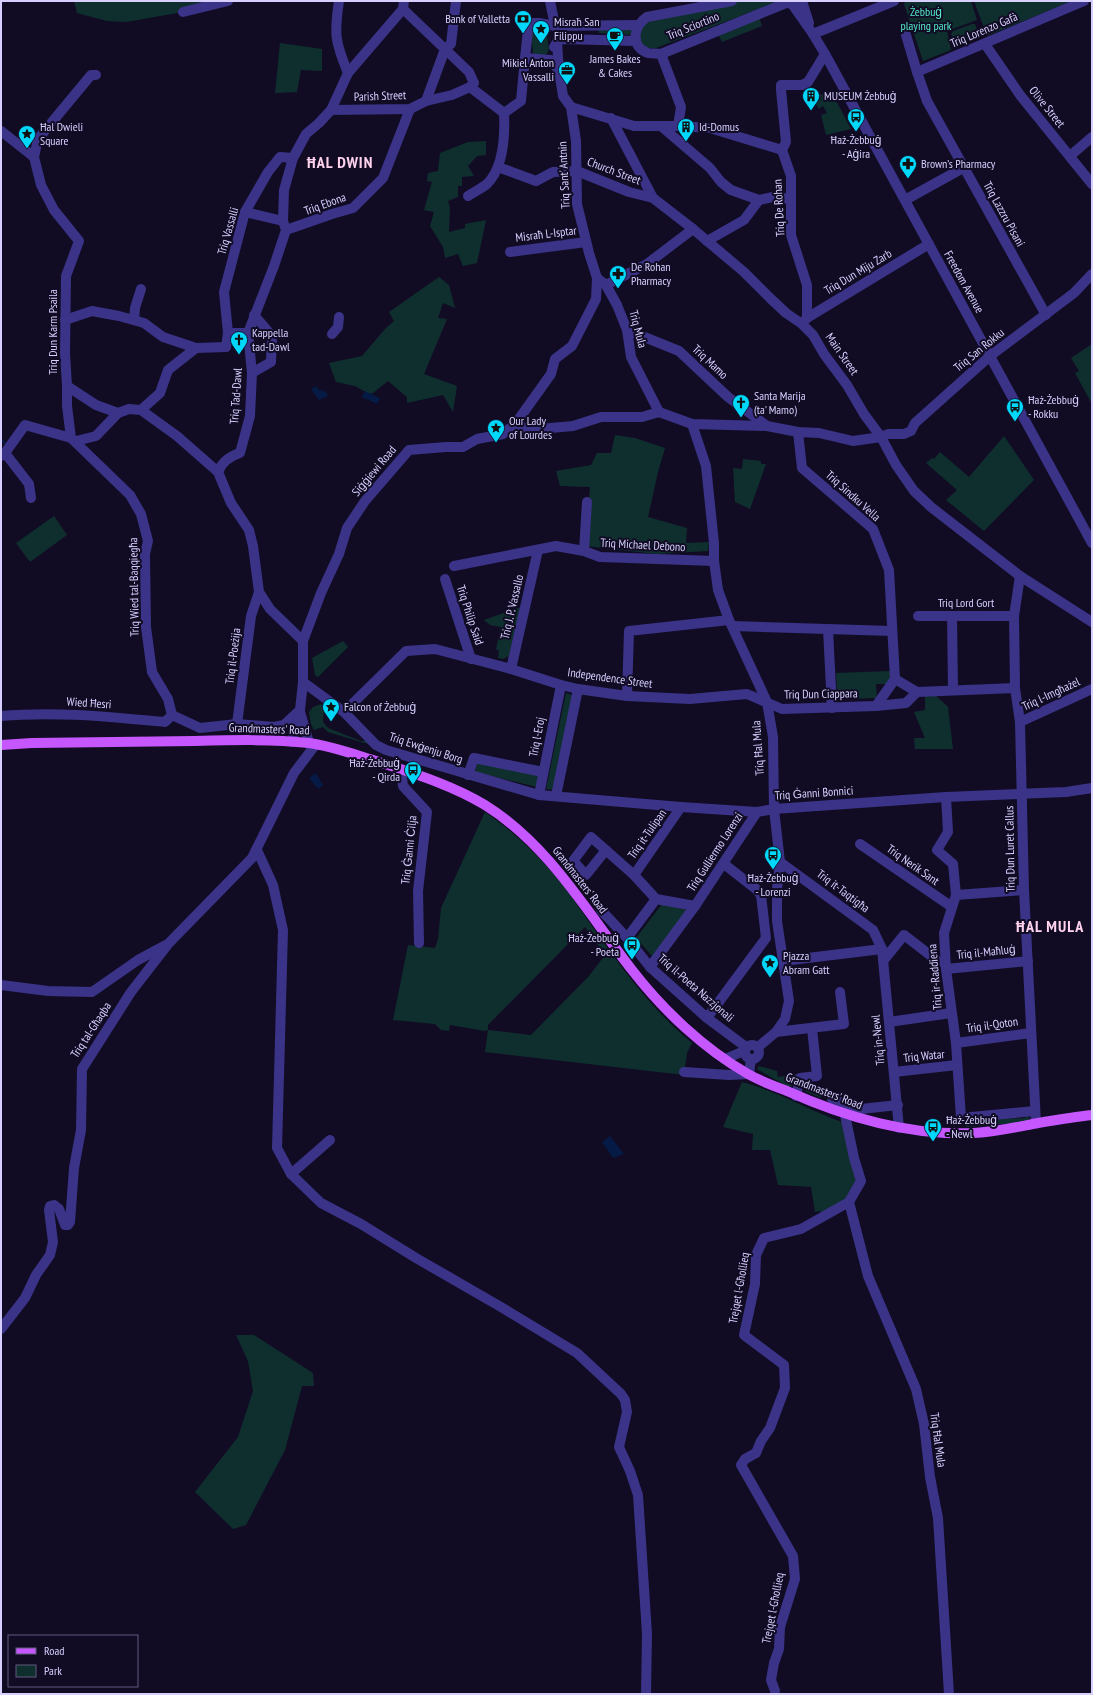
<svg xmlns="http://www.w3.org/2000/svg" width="1093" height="1695" viewBox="0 0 1093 1695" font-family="'PT Sans Narrow',sans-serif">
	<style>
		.green { fill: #0f2f2f; fill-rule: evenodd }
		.water { fill: #051a44 }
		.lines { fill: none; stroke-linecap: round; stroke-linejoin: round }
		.stream { stroke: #051a44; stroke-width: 2.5 }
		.minor { stroke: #3a3387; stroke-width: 10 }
		.major { stroke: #c657ff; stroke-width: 10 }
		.labels { text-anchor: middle; stroke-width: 4; stroke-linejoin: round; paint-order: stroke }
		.park-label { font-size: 12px; fill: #52e9c9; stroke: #110c24 }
		.poi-label { font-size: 12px; fill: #d7d0ff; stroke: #110c24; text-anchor: start }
		.street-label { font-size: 12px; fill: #d7d0ff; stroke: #110c24 }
		.district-label { font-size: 16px; font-weight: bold; letter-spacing: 1px; fill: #ffd2ed; stroke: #110c24 }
	</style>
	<rect width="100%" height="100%" fill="#110c24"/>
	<g class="green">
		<path d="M74,1H220L183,12L126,22L107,21L77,13Z"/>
		<path d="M741,1H780L656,48H648L641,44L638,30L645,21Z"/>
		<path d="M905,1H971L977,20L947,31L951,50L923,61L904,4Z"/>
		<path d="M974,1H1072L987,36Z"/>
		<path d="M759,17L762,26L722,42L718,34Z"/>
		<path d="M972,24H975L979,35L978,37L957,45L951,34L953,31Z"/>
		<path d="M534,27H538L546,31L549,49L546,55L534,54L533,53L531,32Z"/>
		<path d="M598,30H632V35L599,33Z"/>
		<path d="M280,43L322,49V71L301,70L297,92L275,93Z"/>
		<path d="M826,92L828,95L832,93L851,129L826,135L821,115L827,113L823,106L819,109L815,103L821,99L820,95Z"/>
		<path d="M486,141V155L477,156L468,166L474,176L462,177V186H458V197L448,201L450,208L449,232L465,228V224L486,220L477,263L463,266L458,254L445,258L443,247L430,226L434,212L424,210L432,182L427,181L428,173L438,171L440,153L468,142Z"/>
		<path d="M439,277L449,285L455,308L443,303L438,318L447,319L424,374L457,386L453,412L443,395L407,403V397L388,381L373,393L369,394L355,386L336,382L329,363L362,356L385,329L394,321L389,312Z"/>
		<path d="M1092,344V404L1075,373L1079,371L1071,358Z"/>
		<path d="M615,435L635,438L665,448L658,472L648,517L687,528L686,543L709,542L708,551L656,554L586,546L590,487L560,486L556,471L591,465L597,453H611Z"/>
		<path d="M1004,436L1034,480L984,531L946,500L957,490L926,463L932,458L934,459L940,452L969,477Z"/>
		<path d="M743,459L761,461V464H766L750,509L735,502L733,468L742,469Z"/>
		<path d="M54,516L67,535L30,562L16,543Z"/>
		<path d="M521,607L509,656L503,659L498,658L499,651L496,649L501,627L490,625L484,620Z"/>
		<path d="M343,641L348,647L318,677L315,675L312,658Z"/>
		<path d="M890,671L891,679L887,684H876L877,698L841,699L837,696L836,673Z"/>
		<path d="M566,693L572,695L553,790L546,789Z"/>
		<path d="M925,695H935L948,707L953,749H915L914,738H925L914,712L925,710Z"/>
		<path d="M321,704L324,706L323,722L328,728L361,741H366L368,744L328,732L323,727L314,730L311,724L309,712L313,707Z"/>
		<path d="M478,761L539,775L537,787L475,772Z"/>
		<path d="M485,812C514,832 539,856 562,884C573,898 583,914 594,929C623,970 653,1011 692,1043L687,1053L684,1075L485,1052L488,1030L485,1031L450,1025L449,1031L441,1030L435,1024L393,1020L408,945L435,948L438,939L441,908ZM585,927L605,955L589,976L531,1035L488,1030V1025Z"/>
		<path d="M662,904L687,910L652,956L636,938Z"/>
		<path d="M759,1066L777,1071L778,1077L797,1074L792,1086L788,1087L757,1069Z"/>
		<path d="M742,1082C777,1091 808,1110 842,1122L857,1183L845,1200L822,1215L820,1211L815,1212L811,1187L778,1185L770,1150H752L753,1134L723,1127Z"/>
		<path d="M805,1086L820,1088L821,1098L806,1092Z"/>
		<path d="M1027,1116L1030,1119L1028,1122L966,1127V1121L1025,1118Z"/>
		<path d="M236,1335H254L313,1373L314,1386H302L285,1450L246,1525L233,1529L195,1492L238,1437L253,1391L248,1361Z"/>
	</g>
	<g class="water">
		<path d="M316,386L319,390L325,391L328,395L326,397L319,400L311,389Z"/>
		<path d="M365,391L380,398L377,404L362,397Z"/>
		<path d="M316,773L323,785L318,789L309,778Z"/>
		<path d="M610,1136L624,1154L613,1158L602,1142Z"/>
	</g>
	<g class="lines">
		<path class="stream" d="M1,440L5,443"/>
		<g class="minor">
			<path d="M339,1C334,34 335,42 348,73"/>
			<path d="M550,1L555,26"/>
			<path d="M732,1L647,17C633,26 630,47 648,53C652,54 657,53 661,54L786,3L796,4L797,2"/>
			<path d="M802,1L809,23"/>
			<path d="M792,4L813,34L825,54L1092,543"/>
			<path d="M403,9L469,72L474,83L470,87"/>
			<path d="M183,12L228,1"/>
			<path d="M813,34L894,1"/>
			<path d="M906,35L917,72L927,101L1046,315"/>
			<path d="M985,44L1020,95L1092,184"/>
			<path d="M554,47L557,42L562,39L636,41"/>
			<path d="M661,54L681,107L678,126"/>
			<path d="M559,71L551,60L525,58L528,30L532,23H539L555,26L638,25"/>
			<path d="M917,72L1084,1"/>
			<path d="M96,75H91L38,139L34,157L41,185L54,210L79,241L66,276L65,353L67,386V406L71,438L130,495L141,514L148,541L145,554L146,627L152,672L168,699L172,715"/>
			<path d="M426,101L445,49L451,44L456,1"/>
			<path d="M571,107L634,126H678L710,128L782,150"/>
			<path d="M331,110L410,109L426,101L452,95L470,87L504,113"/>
			<path d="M504,113L521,101L525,58"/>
			<path d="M611,118L653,198L693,229L744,272L771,299L786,313L802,324L813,335L824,354L847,385L864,414L881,437L896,465L914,491L931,507L1020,576L1092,622"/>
			<path d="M661,126L710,168L721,182L731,190L759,200L777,196L790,200"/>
			<path d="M1,131L34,157"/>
			<path d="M1070,156L1092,137"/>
			<path d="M498,167L536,181L553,172L577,171L629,192L653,198"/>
			<path d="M468,196C474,192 482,188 487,184C504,167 505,135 504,113"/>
			<path d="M905,200L963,168"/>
			<path d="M245,212L283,221"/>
			<path d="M286,230L332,214L353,208L383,178L410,109"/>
			<path d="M707,241L744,220L759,200"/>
			<path d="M510,252L586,242"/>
			<path d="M597,278L606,285L617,305L627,330L631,357L659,412"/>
			<path d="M606,285L647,264L693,229"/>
			<path d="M807,318V285L791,235V176L782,150L786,142L781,90V85H802L808,82L825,54"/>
			<path d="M65,320L92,311L119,316L144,323L163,337L196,348L226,347L228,333L224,292L245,212L268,172L280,157L293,158"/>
			<path d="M134,320L135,308L141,289"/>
			<path d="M803,322L807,318L929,244"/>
			<path d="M627,330L679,351L728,397L767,426"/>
			<path d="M228,333H248"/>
			<path d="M332,334L338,327L339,317"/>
			<path d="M252,373L271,362L272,336L254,315"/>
			<path d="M67,386L96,405L118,413L129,409L141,410L177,436L218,472L231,503L249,530L253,546L259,592L270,609L303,641"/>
			<path d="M141,410L160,393L168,370L196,348"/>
			<path d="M516,423L528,430L573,426L601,417H642L659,412L692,424L767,426L798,432L819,433L853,441L881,437L888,434H904L911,431L915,423L990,356L1074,293L1092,274"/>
			<path d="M692,424L706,466L714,543V561L718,590L729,620L767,702L773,737L774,809L780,862L777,889V921L789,1001L785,1019L776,1032L758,1047"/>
			<path d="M798,432L802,468L873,529L889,570L895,679"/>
			<path d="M76,441L96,436L118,413"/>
			<path d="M5,453L29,484L31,498"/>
			<path d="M1,456L5,453L25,425L71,438"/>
			<path d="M218,472C222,462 230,456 240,453L250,416L252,373L248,333L274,266L286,230L283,221L284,190L293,158L306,134L319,123L331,110L348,73L403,9L404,1"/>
			<path d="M584,551L587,502"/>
			<path d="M454,566L556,546L584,551L600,557L714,561"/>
			<path d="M1020,576L1014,616L1015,688L1020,722L1024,890L1036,1123"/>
			<path d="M445,579L471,659"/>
			<path d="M918,616H1014"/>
			<path d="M952,616L953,689"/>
			<path d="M732,626L892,631"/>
			<path d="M828,629L832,708"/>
			<path d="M511,669L538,550"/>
			<path d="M303,682L344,712L376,745L386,750L539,795L681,807L757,812L774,809L946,797L1066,792L1092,788"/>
			<path d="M627,696L629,631L729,620"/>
			<path d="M876,706L906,703L917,692"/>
			<path d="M300,712L309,743"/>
			<path d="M344,712L406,651L435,649L511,669L561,685L578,689L627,696L690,699L747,694L782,709L876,706L895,679L917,692L1015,688"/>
			<path d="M172,715L200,728L237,724L274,727L284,725L299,711"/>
			<path d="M1,716C56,711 110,717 165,722L172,715"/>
			<path d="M1020,722L1092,689"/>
			<path d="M237,724L251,616L259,592"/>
			<path d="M292,742L300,710L303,682V641L321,593L339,554L347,528L365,501L409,450L446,447H463L477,439L503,434L516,423L551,374L555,359L572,346L596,299L597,278L589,253L577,204L576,141L571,107L563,96L559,71L557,42"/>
			<path d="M401,769L403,786L427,812L418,891L419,943"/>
			<path d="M468,775L474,758L543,772"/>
			<path d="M539,795L561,685"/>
			<path d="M556,796L578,689"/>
			<path d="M946,797L948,832L937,850L953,864L956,895L944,933L946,969L956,1043L961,1118L1035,1111"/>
			<path d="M860,844L952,907"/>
			<path d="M257,850L273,885L283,930L277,1148L291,1174L321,1203L361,1224L416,1258L501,1307L577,1353L621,1394L625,1400L627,1412L619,1447L630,1471L638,1495L647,1634L646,1694"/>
			<path d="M606,850L586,875L573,861L591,837L634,875L656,899L695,906"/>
			<path d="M780,862L873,930L882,949L899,1128"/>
			<path d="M634,875L681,807"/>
			<path d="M956,895L1024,890"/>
			<path d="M601,910L627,938L650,967L707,1018L746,1047"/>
			<path d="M627,938L656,899"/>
			<path d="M783,961L882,949"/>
			<path d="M883,961L904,935L939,962"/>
			<path d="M650,967L695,906L757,812"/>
			<path d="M946,969L1028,961"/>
			<path d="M1,985L48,991L92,992L138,960L166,945"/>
			<path d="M707,1018L766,938L761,895L756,889L724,864"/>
			<path d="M889,1022L951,1013"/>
			<path d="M776,1032L844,1024L840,992"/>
			<path d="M956,1043L1031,1033"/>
			<circle cx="752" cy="1052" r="7"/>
			<path d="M725,1059L744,1051"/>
			<path d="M684,1072L729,1075L749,1074L751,1059"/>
			<path d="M894,1072L957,1065"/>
			<path d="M796,1096L800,1078L817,1076L812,1028"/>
			<path d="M832,1099L861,1109L898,1105"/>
			<path d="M291,1174L330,1140"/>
			<path d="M849,1202L868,1276L916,1389L924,1424L930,1477L938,1518L949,1694"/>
			<path d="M1,1329L25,1298L36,1275L50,1255L53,1242L49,1210L50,1206L54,1205L59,1209L65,1225H68L70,1222L74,1168L81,1130L82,1069L131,992L169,943L252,858L294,773L316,744"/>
			<path d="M775,1691L771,1680L774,1663L779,1649L780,1627L795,1579L793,1556L741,1465L745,1459L756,1453L761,1441L770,1428L785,1388L784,1365L744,1335L755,1284L756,1255L764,1238L801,1229L849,1202L861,1181L854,1158L845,1115"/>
		</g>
		<path class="major" d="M1,745L32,743C86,742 141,742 195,741C233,740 272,739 309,743C331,746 353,754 373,760C412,773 450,784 485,805C549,845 587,912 632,970C663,1010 704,1049 748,1074C760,1081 774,1086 787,1091C845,1117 908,1136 973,1133C995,1132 1017,1127 1038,1123C1056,1120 1074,1117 1092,1115"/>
	</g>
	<defs>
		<symbol id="bank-pin" viewBox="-11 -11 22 30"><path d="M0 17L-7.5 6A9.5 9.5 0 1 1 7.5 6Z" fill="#00d8fb" stroke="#110c24"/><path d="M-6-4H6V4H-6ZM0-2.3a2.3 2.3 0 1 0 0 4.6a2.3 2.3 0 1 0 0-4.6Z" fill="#111"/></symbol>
		<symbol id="sight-pin" viewBox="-11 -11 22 30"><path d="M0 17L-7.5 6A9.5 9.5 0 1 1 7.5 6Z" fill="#00d8fb" stroke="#110c24"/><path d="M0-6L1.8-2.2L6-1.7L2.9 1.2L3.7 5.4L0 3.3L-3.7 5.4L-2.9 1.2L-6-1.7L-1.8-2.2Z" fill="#111"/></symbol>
		<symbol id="cafe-pin" viewBox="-11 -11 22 30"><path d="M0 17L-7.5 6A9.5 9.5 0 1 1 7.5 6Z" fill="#00d8fb" stroke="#110c24"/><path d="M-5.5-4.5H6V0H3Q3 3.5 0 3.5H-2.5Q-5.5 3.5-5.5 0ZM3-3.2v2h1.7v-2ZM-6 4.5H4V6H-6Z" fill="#111"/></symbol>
		<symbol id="office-pin" viewBox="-11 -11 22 30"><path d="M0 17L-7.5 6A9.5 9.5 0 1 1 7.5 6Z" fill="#00d8fb" stroke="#110c24"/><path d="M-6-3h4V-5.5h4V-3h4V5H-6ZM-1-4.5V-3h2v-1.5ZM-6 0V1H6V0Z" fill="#111"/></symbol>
		<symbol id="building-pin" viewBox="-11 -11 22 30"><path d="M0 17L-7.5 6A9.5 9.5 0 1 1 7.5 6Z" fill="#00d8fb" stroke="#110c24"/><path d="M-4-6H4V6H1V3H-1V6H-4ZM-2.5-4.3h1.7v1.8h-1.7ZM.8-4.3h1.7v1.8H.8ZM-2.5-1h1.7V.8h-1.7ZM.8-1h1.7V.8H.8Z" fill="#111"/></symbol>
		<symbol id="bus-pin" viewBox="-11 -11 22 30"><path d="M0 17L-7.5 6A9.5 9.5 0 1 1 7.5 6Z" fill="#00d8fb" stroke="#110c24"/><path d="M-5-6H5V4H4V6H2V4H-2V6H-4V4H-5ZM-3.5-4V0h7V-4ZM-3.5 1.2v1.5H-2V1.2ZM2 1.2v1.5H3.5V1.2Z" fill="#111"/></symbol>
		<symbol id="pharmacy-pin" viewBox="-11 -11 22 30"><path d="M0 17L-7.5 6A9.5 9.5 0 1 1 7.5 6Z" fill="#00d8fb" stroke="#110c24"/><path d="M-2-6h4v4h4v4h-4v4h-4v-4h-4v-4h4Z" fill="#111"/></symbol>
		<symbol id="church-pin" viewBox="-11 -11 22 30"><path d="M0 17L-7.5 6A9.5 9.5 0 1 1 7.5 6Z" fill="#00d8fb" stroke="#110c24"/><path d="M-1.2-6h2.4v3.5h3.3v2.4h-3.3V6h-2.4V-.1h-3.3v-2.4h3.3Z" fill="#111"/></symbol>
	</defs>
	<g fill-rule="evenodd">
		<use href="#bank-pin" x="513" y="9" width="20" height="27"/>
		<use href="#sight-pin" x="531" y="19" width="20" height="27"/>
		<use href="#cafe-pin" x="605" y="26" width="20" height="27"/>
		<use href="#office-pin" x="557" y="60" width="20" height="27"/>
		<use href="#building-pin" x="801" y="86" width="20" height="27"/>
		<use href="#bus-pin" x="846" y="107" width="20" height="27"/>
		<use href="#building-pin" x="676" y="117" width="20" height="27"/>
		<use href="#sight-pin" x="17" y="124" width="20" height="27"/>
		<use href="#pharmacy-pin" x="898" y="154" width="20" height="27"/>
		<use href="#pharmacy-pin" x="608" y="264" width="20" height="27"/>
		<use href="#church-pin" x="229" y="330" width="20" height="27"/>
		<use href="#church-pin" x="731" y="393" width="20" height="27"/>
		<use href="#bus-pin" x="1005" y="397" width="20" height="27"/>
		<use href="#sight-pin" x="486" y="418" width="20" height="27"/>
		<use href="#sight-pin" x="321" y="697" width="20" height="27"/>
		<use href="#bus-pin" x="403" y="760" width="20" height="27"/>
		<use href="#bus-pin" x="763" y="845" width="20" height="27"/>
		<use href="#bus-pin" x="622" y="935" width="20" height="27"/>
		<use href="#sight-pin" x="760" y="953" width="20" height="27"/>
		<use href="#bus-pin" x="923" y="1117" width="20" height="27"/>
	</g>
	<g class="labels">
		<g class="park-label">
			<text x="926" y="16">Żebbuġ<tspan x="926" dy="14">playing park</tspan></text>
		</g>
		<g class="poi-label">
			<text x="510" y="23" text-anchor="end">Bank of Valletta</text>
			<text x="554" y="26">Misraħ San<tspan x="554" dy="14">Filippu</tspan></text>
			<text x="615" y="63" text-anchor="middle">James Bakes<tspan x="615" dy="14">&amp; Cakes</tspan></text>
			<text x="554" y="67" text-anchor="end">Mikiel Anton<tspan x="554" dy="14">Vassalli</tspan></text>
			<text x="824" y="100">MUSEUM Żebbuġ</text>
			<text x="40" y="131">Ħal Dwieli<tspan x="40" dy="14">Square</tspan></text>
			<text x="699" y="131">Id-Domus</text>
			<text x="856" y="144" text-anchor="middle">Ħaż-Żebbuġ<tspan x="856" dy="14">- Aġira</tspan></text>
			<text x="921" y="168">Brown’s Pharmacy</text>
			<text x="631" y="271">De Rohan<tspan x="631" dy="14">Pharmacy</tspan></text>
			<text x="252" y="337">Kappella<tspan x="252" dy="14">tad-Dawl</tspan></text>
			<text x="754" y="400">Santa Marija<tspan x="754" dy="14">(ta' Mamo)</tspan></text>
			<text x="1028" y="404">Ħaż-Żebbuġ<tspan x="1028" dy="14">- Rokku</tspan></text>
			<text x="509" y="425">Our Lady<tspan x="509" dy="14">of Lourdes</tspan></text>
			<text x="344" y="711">Falcon of Żebbuġ</text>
			<text x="400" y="767" text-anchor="end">Ħaż-Żebbuġ<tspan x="400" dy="14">- Qirda</tspan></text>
			<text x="773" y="882" text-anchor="middle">Ħaż-Żebbuġ<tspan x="773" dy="14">- Lorenzi</tspan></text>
			<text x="619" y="942" text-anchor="end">Ħaż-Żebbuġ<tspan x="619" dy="14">- Poeta</tspan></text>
			<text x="783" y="960">Pjazza<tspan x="783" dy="14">Abram Gatt</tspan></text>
			<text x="946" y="1124">Ħaż-Żebbuġ<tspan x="946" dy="14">- Newl</tspan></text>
		</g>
		<g class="street-label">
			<text transform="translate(693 26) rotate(-22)" y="4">Triq Sciortino</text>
			<text transform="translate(984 30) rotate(-23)" y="4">Triq Lorenzo Gafà</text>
			<text transform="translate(380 96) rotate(-2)" y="4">Parish Street</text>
			<text transform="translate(1047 107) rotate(51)" y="4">Olive Street</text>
			<text transform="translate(614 171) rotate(21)" y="4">Church Street</text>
			<text transform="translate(564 175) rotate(-93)" y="4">Triq Sant' Antnin</text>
			<text transform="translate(325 204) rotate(-20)" y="4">Triq Ebona</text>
			<text transform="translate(779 208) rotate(-93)" y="4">Triq De Rohan</text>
			<text transform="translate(1004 214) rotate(61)" y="4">Triq Lazzru Pisani</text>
			<text transform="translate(228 231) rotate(-74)" y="4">Triq Vassalli</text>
			<text transform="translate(546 234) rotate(-7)" y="4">Misraħ L-Isptar</text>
			<text transform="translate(858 272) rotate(-31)" y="4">Triq Dun Miju Zarb</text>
			<text transform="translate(964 282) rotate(61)" y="4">Freedom Avenue</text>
			<text transform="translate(638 329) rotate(75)" y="4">Triq Mula</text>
			<text transform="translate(53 332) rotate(-90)" y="4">Triq Dun Karm Psaila</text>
			<text transform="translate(979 350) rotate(-39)" y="4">Triq San Rokku</text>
			<text transform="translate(842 354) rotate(55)" y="4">Main Street</text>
			<text transform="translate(710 362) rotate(43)" y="4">Triq Mamo</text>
			<text transform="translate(236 396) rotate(-86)" y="4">Triq Tad-Dawl</text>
			<text transform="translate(374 471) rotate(-50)" y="4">Siġġiewi Road</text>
			<text transform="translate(853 496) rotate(42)" y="4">Triq Sindku Vella</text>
			<text transform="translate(643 545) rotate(3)" y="4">Triq Michael Debono</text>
			<text transform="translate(134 587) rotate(-91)" y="4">Triq Wied tal-Baqqiegħa</text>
			<text x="966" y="607">Triq Lord Gort</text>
			<text transform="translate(512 607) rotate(-77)" y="4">Triq J. P. Vassallo</text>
			<text transform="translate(470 615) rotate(72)" y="4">Triq Philip Said</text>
			<text transform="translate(233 656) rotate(-83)" y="4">Triq il-Poeżija</text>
			<text transform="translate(610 678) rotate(8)" y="4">Independence Street</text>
			<text transform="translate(821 694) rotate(-1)" y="4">Triq Dun Ciappara</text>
			<text transform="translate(1051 694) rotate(-25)" y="4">Triq l-Imgħażel</text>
			<text transform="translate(89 703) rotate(4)" y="4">Wied Ħesri</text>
			<text transform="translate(269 729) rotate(2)" y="4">Grandmasters' Road</text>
			<text transform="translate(537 737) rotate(-79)" y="4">Triq l-Eroj</text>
			<text transform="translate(426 748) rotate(18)" y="4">Triq Ewġenju Borg</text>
			<text transform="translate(758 748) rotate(-94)" y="4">Triq Ħal Mula</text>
			<text transform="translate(814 793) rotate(-4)" y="4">Triq Ġanni Bonnici</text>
			<text transform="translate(647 834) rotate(-55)" y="4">Triq it-Tulipan</text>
			<text transform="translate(1010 849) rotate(-91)" y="4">Triq Dun Luret Callus</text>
			<text transform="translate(409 850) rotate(-84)" y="4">Triq Ġanni Ċilja</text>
			<text transform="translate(715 852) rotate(-57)" y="4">Triq Gulliermo Lorenzi</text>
			<text transform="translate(913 865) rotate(35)" y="4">Triq Nerik Sant</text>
			<text transform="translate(580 880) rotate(52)" y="4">Grandmasters' Road</text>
			<text transform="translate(843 891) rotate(37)" y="4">Triq it-Taqtigħa</text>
			<text transform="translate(986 952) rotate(-6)" y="4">Triq il-Maħluġ</text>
			<text transform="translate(935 977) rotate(-95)" y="4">Triq ir-Raddiena</text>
			<text transform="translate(696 988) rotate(41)" y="4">Triq il-Poeta Nazzjonali</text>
			<text transform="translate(992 1025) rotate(-8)" y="4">Triq il-Qoton</text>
			<text transform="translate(91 1030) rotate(-57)" y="4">Triq tal-Għaqba</text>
			<text transform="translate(878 1040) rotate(-96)" y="4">Triq in-Newl</text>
			<text transform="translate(924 1056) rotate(-6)" y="4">Triq Watar</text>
			<text transform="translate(824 1091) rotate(21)" y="4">Grandmasters' Road</text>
			<text transform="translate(739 1288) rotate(-80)" y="4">Trejqet l-Għollieq</text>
			<text transform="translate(938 1440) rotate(82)" y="4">Triq Ħal Mula</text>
			<text transform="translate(773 1608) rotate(-79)" y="4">Trejqet l-Għollieq</text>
		</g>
		<g class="district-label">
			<text x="340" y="168">ĦAL DWIN</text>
			<text x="1050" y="932">ĦAL MULA</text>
		</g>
	</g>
	<rect width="1093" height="1695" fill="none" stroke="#d7d0ff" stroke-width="4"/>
	<rect x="8" y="1635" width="130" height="52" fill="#110c24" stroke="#605a7c"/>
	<rect x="16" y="1648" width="20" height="6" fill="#c657ff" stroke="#605a7c"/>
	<text x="44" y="1655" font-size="12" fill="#d7d0ff">Road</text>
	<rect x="16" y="1665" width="20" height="12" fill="#0f2f2f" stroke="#605a7c"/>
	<text x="44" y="1675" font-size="12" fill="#d7d0ff">Park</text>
</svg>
